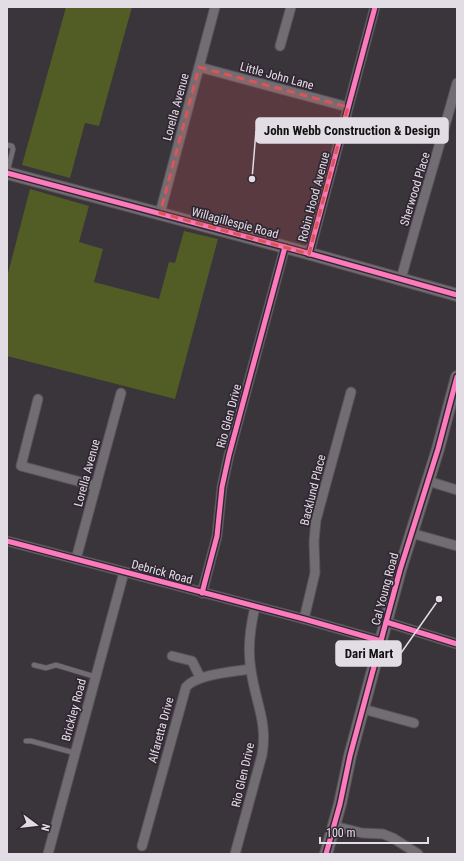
<svg xmlns="http://www.w3.org/2000/svg" width="464" height="861" viewBox="0 0 464 861" font-family="'Roboto Condensed',sans-serif">
	<style>
		.green { fill: #515d25 }
		.lines { fill: none; stroke-linecap: round; stroke-linejoin: round }
		.service-casing { stroke: #585259; stroke-width: 6 }
		.minor-casing { stroke: #585259; stroke-width: 11 }
		.secondary-casing { stroke: #585259; stroke-width: 14 }
		.service { stroke: #716d72; stroke-width: 4.5 }
		.minor { stroke: #716d72; stroke-width: 9 }
		.secondary { stroke: #746b71; stroke-width: 12 }
		.cycleway-casing { stroke: #312733; stroke-width: 8 }
		.cycleway { stroke: #fd7abc; stroke-width: 5 }
		.marked { fill: #d95557; fill-opacity: 0.2; stroke: #d95557; stroke-width: 3; stroke-dasharray: 8 5; stroke-linejoin: round }
		.labels { text-anchor: middle; stroke-width: 3.5; stroke-linejoin: round; paint-order: stroke }
		.street-label { font-size: 12px; fill: #e2dce4; stroke: #312733 }
		.leader { fill: none; stroke: #e2dce4; stroke-width: 1.5 }
		.callout-dot { fill: #e2dce4; stroke: #312733; stroke-width: 1.5 }
		.callout { fill: #e2dce4; stroke: #e2dce4; stroke-width: 1.5 }
		.callout-label { font-size: 13px; text-anchor: middle; font-weight: bold; fill: #111 }
	</style>
	<rect width="100%" height="100%" fill="#3a343b"/>
	<g class="green">
		<path d="M66,7H132L99,126L85,123L70,178L22,165Z"/>
		<path d="M30,189L89,206L79,242L103,249L94,282L159,299L169,262L175,263L184,231L218,239L175,399L7,356V277Z"/>
	</g>
	<g class="lines">
		<defs>
			<g id="service">
				<path d="M7,145L12,146L13,149L7,173"/>
				<path d="M34,665L46,668L56,665L96,677"/>
				<path d="M26,741H31L75,753"/>
			</g>
			<g id="minor">
				<path d="M280,46L291,7"/>
				<path d="M199,67L348,107"/>
				<path d="M160,213L215,7"/>
				<path d="M309,254L375,7"/>
				<path d="M401,279C419,213 439,148 457,83"/>
				<path d="M38,399L21,466L96,486"/>
				<path d="M428,481L457,490"/>
				<path d="M411,533L457,546"/>
				<path d="M7,541L304,619L381,641"/>
				<path d="M76,559L121,393"/>
				<path d="M202,593L217,536L222,487L229,455L285,247"/>
				<path d="M304,619L315,573L314,541L316,520L351,392"/>
				<path d="M386,622L457,644"/>
				<path d="M172,656L192,661L200,677"/>
				<path d="M363,709L414,723"/>
				<path d="M334,826L362,833L383,834L393,838L418,854"/>
				<path d="M142,846L186,687C197,674 233,672 250,669"/>
				<path d="M48,854L124,572"/>
				<path d="M235,854L262,755C268,722 255,701 251,670C247,648 250,628 255,607"/>
			</g>
			<g id="secondary">
				<path d="M7,173L300,251L457,295"/>
				<path d="M326,854L340,804L350,756L400,570L438,449L457,377"/>
			</g>
		</defs>
		<use href="#service" class="service-casing"/>
		<use href="#minor" class="minor-casing"/>
		<use href="#secondary" class="secondary-casing"/>
		<use href="#service" class="service"/>
		<use href="#minor" class="minor"/>
		<use href="#secondary" class="secondary"/>
		<defs>
			<g id="cycleway">
				<path d="M7,173L300,251L457,295"/>
				<path d="M309,254L375,7"/>
				<path d="M7,541L304,619L381,641"/>
				<path d="M202,593L217,536L222,487L229,455L285,247"/>
				<path d="M386,622L457,644"/>
				<path d="M326,854L340,804L350,756L400,570L438,449L457,377"/>
			</g>
		</defs>
		<use href="#cycleway" class="cycleway-casing"/>
		<use href="#cycleway" class="cycleway"/>
	</g>
	<path class="marked" d="M199,67L348,107L309,254L160,213Z"/>
	<g class="labels">
		<g class="street-label">
			<text transform="translate(277 76) rotate(15)" y="4">Little John Lane</text>
			<text transform="translate(176 107) rotate(-75)" y="4">Lorella Avenue</text>
			<text transform="translate(415 189) rotate(-73)" y="4">Sherwood Place</text>
			<text transform="translate(314 197) rotate(-75)" y="4">Robin Hood Avenue</text>
			<text transform="translate(235 223) rotate(15)" y="4">Willagillespie Road</text>
			<text transform="translate(229 416) rotate(-75)" y="4">Rio Glen Drive</text>
			<text transform="translate(87 473) rotate(-75)" y="4">Lorella Avenue</text>
			<text transform="translate(313 490) rotate(-76)" y="4">Backlund Place</text>
			<text transform="translate(162 572) rotate(15)" y="4">Debrick Road</text>
			<text transform="translate(385 589) rotate(-75)" y="4">Cal Young Road</text>
			<text transform="translate(74 710) rotate(-75)" y="4">Brickley Road</text>
			<text transform="translate(161 730) rotate(-75)" y="4">Alfaretta Drive</text>
			<text transform="translate(243 775) rotate(-77)" y="4">Rio Glen Drive</text>
		</g>
	</g>
	<path class="leader" d="M252 179L256 131M439 599L401 653"/>
	<g class="callout-dot">
		<circle cx="252" cy="179" r="4"/>
		<circle cx="439" cy="599" r="4"/>
	</g>
	<g class="callout">
		<rect x="256" y="118" width="192" height="25" rx="4"/>
		<rect x="336" y="641" width="65" height="25" rx="4"/>
	</g>
	<g class="callout-label">
		<text x="352" y="135">John Webb Construction &amp; Design</text>
		<text x="369" y="658">Dari Mart</text>
	</g>
	<rect width="464" height="861" fill="none" stroke="#e2dce4" stroke-width="16"/>
	<g transform="translate(36 825) rotate(105)" stroke="#312733" stroke-width="3" paint-order="stroke">
	<path d="M0-3L7 15L0 10L-7 15Z" fill="#e2dce4"/>
	<text y="-6" font-size="11" font-weight="bold" text-anchor="middle" fill="#e2dce4">N</text>
	</g>
	<path d="M320 837v6h108v-6" fill="none" stroke="#e2dce4" stroke-width="2"/>
	<text x="326" y="837" font-size="12" fill="#e2dce4" stroke="#312733" stroke-width="3" paint-order="stroke">100 m</text>
</svg>
